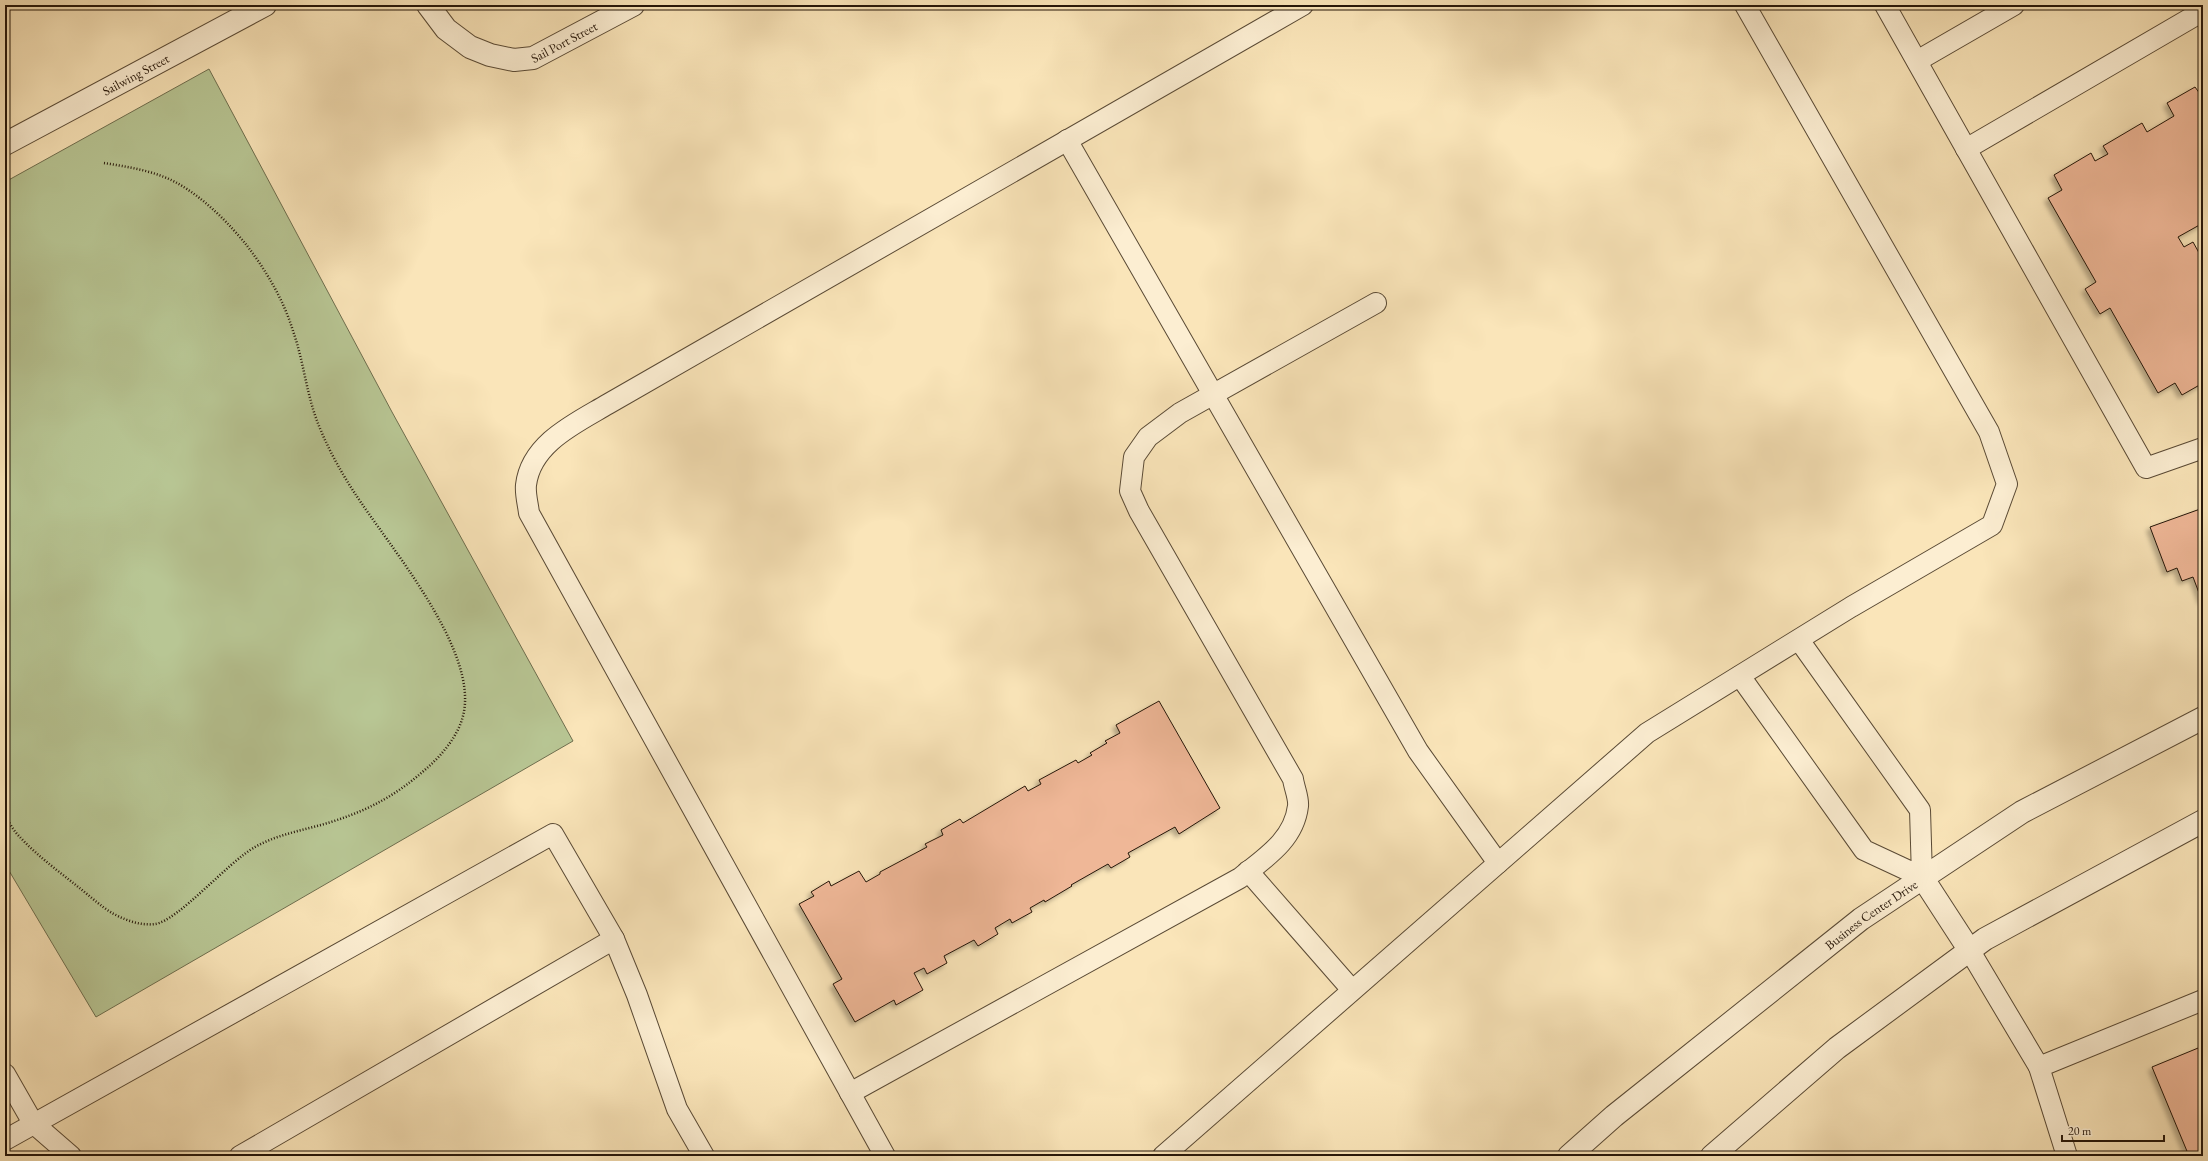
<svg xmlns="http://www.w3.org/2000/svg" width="2208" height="1161" viewBox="0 0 2208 1161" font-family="'EB Garamond',serif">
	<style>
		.green { fill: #b8c694; stroke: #6e6e4e }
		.building { fill: #efb797; stroke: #251609; filter: url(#shadow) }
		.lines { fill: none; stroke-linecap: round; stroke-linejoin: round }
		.service-casing { stroke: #5a4a35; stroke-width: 22 }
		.minor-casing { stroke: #5a4a35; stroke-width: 24 }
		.tertiary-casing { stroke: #5a4a35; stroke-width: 24 }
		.path { stroke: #251609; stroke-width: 2.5; stroke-dasharray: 1 2; stroke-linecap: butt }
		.service { stroke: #fceed2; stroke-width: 20 }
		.minor { stroke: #fceed2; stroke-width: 22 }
		.tertiary { stroke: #fceed2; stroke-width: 22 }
		.labels { text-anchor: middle; stroke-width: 4; stroke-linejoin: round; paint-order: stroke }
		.street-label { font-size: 13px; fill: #251609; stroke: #fceed2 }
	</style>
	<defs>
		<filter id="shadow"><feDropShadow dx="-3.5" dy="3.5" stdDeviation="2" flood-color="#0004"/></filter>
	</defs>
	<rect width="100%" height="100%" fill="#fae5b9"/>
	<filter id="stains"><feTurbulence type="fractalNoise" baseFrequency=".005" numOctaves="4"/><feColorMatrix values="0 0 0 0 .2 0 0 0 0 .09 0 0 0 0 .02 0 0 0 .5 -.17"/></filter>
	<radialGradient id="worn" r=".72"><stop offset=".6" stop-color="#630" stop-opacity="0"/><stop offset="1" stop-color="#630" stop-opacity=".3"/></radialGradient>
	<path class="green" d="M209,69L392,412L573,741L96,1017L5,864V182Z"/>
	<g class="building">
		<path d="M2195,87L2203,98V223L2178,237L2184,247L2193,242L2203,260V383L2182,395L2175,383L2158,393L2110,308L2100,314L2085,289L2096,282L2048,198L2062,190L2054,175L2091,153L2095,161L2108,154L2103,146L2142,123L2147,132L2174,116L2167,103Z"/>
		<path d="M2203,508V600L2202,601L2193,577L2182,581L2177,568L2167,572L2150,527Z"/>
		<path d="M1159,701L1220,808L1179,834L1175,827L1128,853L1130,857L1111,868L1108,864L1071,885L1072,886L1045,902L1044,900L1030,908L1032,912L1012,923L1010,919L995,928L998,934L978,946L974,940L944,956L947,963L927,974L924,968L914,973L923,990L896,1005L894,1000L855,1022L833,984L842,979L799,904L814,896L811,892L829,881L831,886L859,871L866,882L880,874V872L927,847L925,844L943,835L941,830L960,819L963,823L1025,786L1028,791L1041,784L1039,780L1076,760L1078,763L1092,755L1090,753L1107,743L1105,741L1120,733L1116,725Z"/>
		<path d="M2203,1046V1156H2189L2152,1067Z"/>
	</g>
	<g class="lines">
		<defs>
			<g id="service">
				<path d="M1885,5L2146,468L2203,448"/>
				<path d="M1917,61L2014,5"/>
				<path d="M1067,140L1418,751L1498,863"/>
				<path d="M1966,149L2203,11"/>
				<path d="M1740,676L1864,850L1922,877L1920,810L1799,640"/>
				<path d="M1248,871L1352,990"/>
				<path d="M1970,951L2039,1067L2203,1000"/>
				<path d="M2039,1067L2067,1156"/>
				<path d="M5,1074L33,1123L71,1156"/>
				<path d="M850,1093L1240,878C1265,858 1294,840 1298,806C1299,798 1294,787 1293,779L1139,511L1130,491L1134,457L1148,437L1180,413L1376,303"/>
				<path d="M5,1140L553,834L614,939L637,995L677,1109L704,1156"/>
				<path d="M240,1156L614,939"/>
				<path d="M885,1156L529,513C528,504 525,494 526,485C531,443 576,423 608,404L1303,5"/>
				<path d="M1163,1156L1647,733L1851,607L1992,525L2007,484L1989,432L1745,5"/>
			</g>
			<g id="minor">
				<path id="s1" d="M428,5L446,29L470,47L490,55L514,60L533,58L633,5"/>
				<path id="s2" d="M5,144L265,5"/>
			</g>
			<g id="tertiary">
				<path d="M1922,877L1970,951"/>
				<path id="s3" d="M1569,1156L1614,1116L1861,919L2022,812L2203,718"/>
				<path d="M1712,1156L1837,1048L1985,939L2203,821"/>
			</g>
		</defs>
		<use href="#service" class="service-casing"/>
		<use href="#minor" class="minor-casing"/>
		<use href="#tertiary" class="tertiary-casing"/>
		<path class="path" d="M5,815C9,822 13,830 19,836C37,856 61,873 82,890C92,898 102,907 112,913C125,920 140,926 155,924C178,921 228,862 255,847C280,833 307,830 334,821C371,809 398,794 427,768C442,755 458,736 463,716C480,651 388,545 354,492C339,469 325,443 316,418C306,390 303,359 293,331C284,301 267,272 248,247C230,224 204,198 177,183C155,171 129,167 104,163"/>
		<use href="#service" class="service"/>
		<use href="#minor" class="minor"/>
		<use href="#tertiary" class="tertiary"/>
	</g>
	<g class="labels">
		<g class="street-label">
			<text dy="5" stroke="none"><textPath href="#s1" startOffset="160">Sail Port Street</textPath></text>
			<text dy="5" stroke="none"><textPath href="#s2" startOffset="148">Sailwing Street</textPath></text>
			<text dy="5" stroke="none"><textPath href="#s3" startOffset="387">Business Center Drive</textPath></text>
		</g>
	</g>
	<rect width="2208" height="1161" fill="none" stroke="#fae5b9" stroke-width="20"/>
	<rect x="6" y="6" width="2196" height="1149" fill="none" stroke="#251609" stroke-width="2"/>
	<rect x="10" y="10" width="2188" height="1141" fill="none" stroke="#251609"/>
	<path d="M2062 1135v6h102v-6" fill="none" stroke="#251609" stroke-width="2"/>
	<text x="2068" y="1135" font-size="12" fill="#251609" stroke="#fceed2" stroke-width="3" paint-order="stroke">20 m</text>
	<rect width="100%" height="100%" filter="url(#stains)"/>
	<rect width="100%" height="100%" fill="url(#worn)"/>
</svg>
